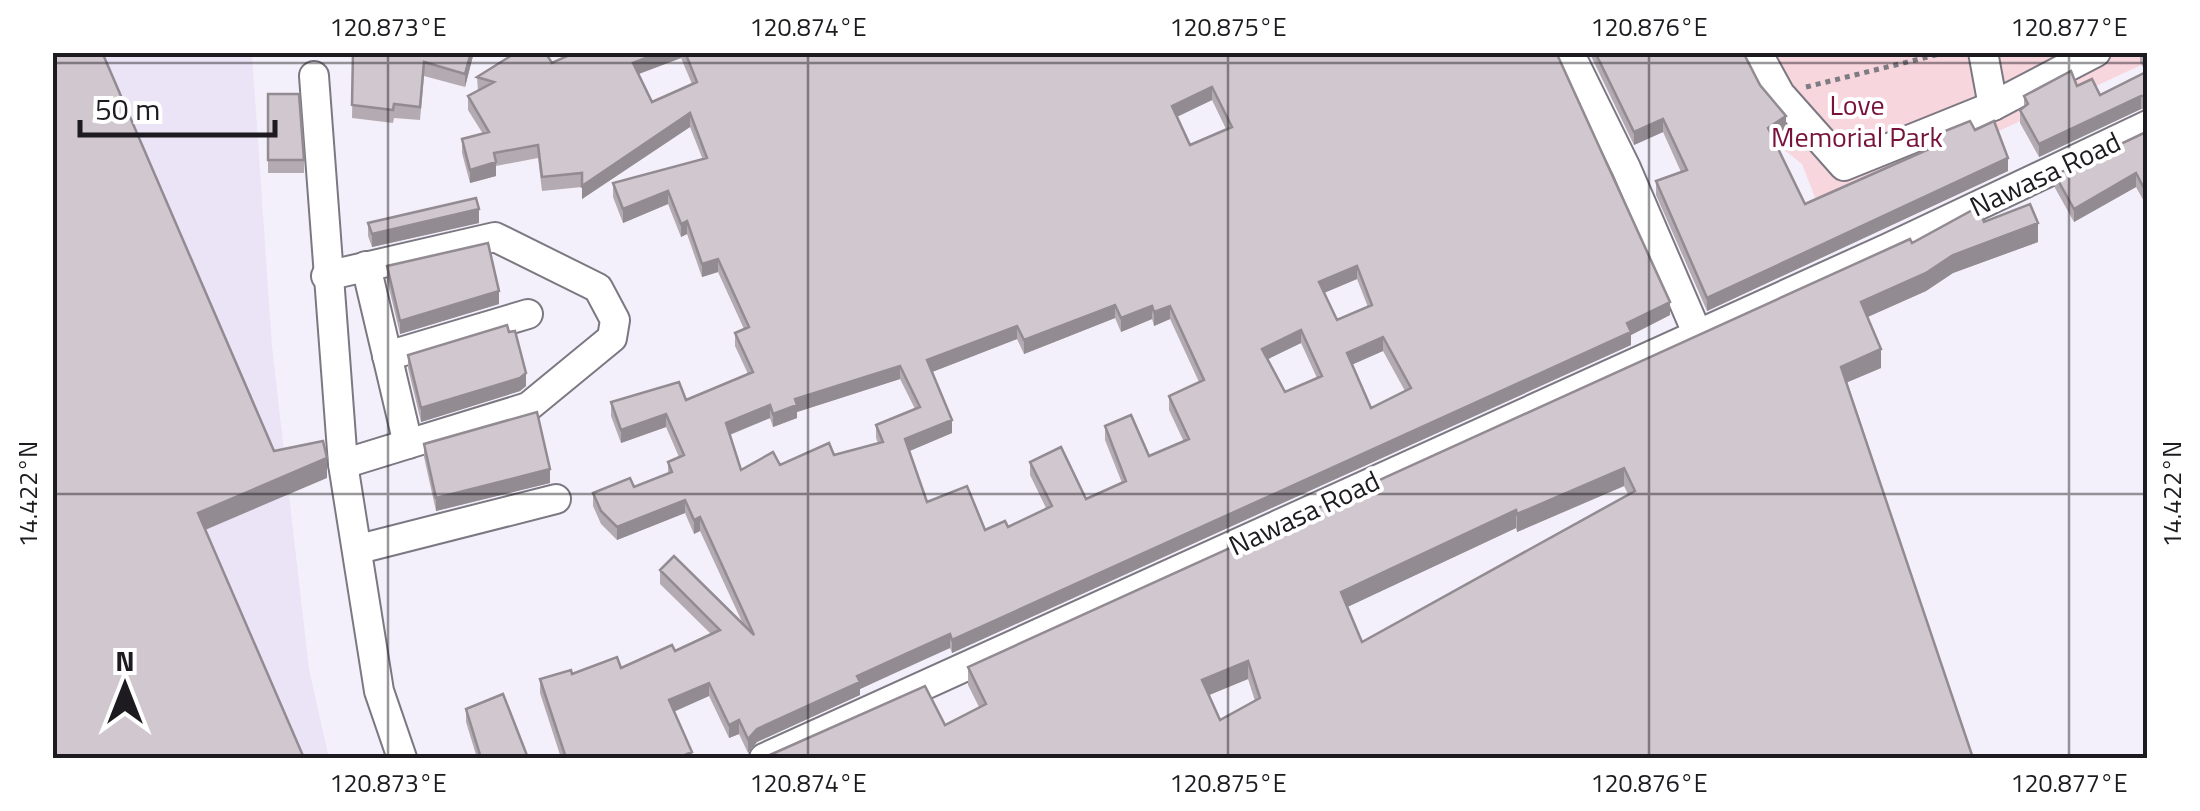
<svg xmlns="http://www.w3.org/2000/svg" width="2200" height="811" viewBox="0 0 2200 811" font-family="'Titillium Web',sans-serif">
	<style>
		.built { fill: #ebe4f6 }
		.green { fill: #f8d6dd }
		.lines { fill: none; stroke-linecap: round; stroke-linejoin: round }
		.minor-casing { stroke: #7c7882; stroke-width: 32 }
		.path { stroke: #7e7c83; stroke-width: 5; stroke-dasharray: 5 5; stroke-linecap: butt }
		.minor { stroke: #fff; stroke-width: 28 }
		.wall { fill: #b4abb2; fill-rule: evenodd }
		.shaded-wall { fill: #928b91 }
		.building { fill: #d1c7cf; stroke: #928b91; stroke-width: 2.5; fill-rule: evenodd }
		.ticks { fill: none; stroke: #1d1b1f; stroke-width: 2.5; stroke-opacity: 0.45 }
		.labels { text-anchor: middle; stroke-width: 8; stroke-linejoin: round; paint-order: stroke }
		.park-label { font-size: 28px; fill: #77133b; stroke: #fff }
		.street-label { font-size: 28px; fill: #1d1b1f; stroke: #fff }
		.neatline { fill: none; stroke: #1d1b1f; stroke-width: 4 }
		.ticks-label { font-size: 25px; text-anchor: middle; fill: #1d1b1f }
	</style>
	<rect width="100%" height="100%" fill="#f4f0fb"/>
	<path class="built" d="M52,53H252L272,346L309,669L329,758H53Z"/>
	<path class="green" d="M2147,52L2148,62L1821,213L1802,164L1778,145L1712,53Z"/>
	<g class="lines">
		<defs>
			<g id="minor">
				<path d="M1569,52L1626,168L1697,333"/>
				<path d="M1757,52L1780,94L1844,166L1993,106L2096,52"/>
				<path d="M1983,52L1993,106"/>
				<path d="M314,76L343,464L379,691L402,758"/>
				<path d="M366,266L408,444"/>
				<path d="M326,276L495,237L598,288L615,320L612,338L528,407L343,464"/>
				<path d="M387,356L528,314"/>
				<path d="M359,549L556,499"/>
				<path d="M764,758L1888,248L2148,125"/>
			</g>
		</defs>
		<use href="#minor" class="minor-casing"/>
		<path class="path" d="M1806,87L1948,52"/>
		<use href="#minor" class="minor"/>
	</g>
	<g class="wall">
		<path d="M353,52H474L465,87L424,76L420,120L394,118L393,123L352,118Z"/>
		<path d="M576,52H1556L1670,315L1631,335V345L952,653L950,648L908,666L860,689V695L757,742L748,753L739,734L729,738L709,696L674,711L692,758H561L540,693V679L621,668L675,651L711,634L660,584V570L743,624L700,531L694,534L685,513L617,540L601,524L593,506V493L634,487L668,474V462L679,457L666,427L621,443L611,416V402L686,400L748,374L735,346V333L744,329L718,272L702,277L687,234L681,237L668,204L623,223L613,197V183L703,160L690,127L582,199V187L542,191L538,158L496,166V176L470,183L462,153V139L483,134L468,110V96L478,91L477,77L552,63ZM681,58L692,84L652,102L639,74ZM1212,100L1226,129L1190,145L1177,117ZM1357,279L1368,307L1337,320L1324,293ZM1115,318L1121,332L1152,319L1154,326L1170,319L1199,382L1169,396V410L1184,442L1149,456L1105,426V440L1122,483L1086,499L1030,462V475L1046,508L1008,527L985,530L927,502L909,451L952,433L932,372L1017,339L1024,354ZM1301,343L1317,378L1285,392L1268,359ZM1383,351L1405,391L1371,408L1352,364ZM900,379L915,409L876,425V438L878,443L834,455L741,470L730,435L770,418L773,427L797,418V412Z"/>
		<path d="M1589,52H1743L1760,85L1786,129L1772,138L1805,204L1925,151V139L1975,130L2008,171L1707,311L1656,195V181L1681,172L1663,132L1634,145Z"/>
		<path d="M2140,52H2148V110L2141,109L2039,157L2020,123V110L2024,107V96L2077,86L2100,95L2146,72L2140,62Z"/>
		<path d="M268,94L304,160V173H268Z"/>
		<path d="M2148,131V205H2146L2136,187L2074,222L2055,188V175Z"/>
		<path d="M1984,222L2038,242L1953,273L1926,291L1867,317L1881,368L1847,382L1973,758L945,725L979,707L968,685V667L1912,243ZM1624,486L1628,494L1362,642L1347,607L1516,528L1517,532ZM1248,679L1255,701L1220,720L1209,695Z"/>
		<path d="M368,223H479L372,247L368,236Z"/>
		<path d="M387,266L499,304L400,334L387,280Z"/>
		<path d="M408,355L526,386L520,391L421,422L408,368Z"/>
		<path d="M424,444L550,483L436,511L424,457Z"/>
		<path d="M466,709L528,758H477L466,722Z"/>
	</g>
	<g class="shaded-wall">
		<path d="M471,52H474L465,87V74Z"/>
		<path d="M661,52H681V58L633,76V63Z"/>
		<path d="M1212,87V100L1172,119V106Z"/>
		<path d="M2141,96V109L2039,157V144Z"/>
		<path d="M690,113V127L582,199V186Z"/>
		<path d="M1786,116V129L1768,141V128Z"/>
		<path d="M1663,119V132L1634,145V132Z"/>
		<path d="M2008,158V171L1707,311V298Z"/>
		<path d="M496,162V176L470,183V170Z"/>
		<path d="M2136,173V187L2074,222V209Z"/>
		<path d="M668,191V204L623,223V209Z"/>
		<path d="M479,209V223L372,247V234Z"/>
		<path d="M687,221V234L681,237V224Z"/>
		<path d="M2038,223V242L1953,273L1926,291L1861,320V302L1953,255Z"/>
		<path d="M718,259V272L702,277V264Z"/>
		<path d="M1357,266V279L1319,295V282Z"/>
		<path d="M499,291V304L400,334V321Z"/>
		<path d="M1670,302V315L1631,335V345L952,653V640Z"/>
		<path d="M1115,305V318L1024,354V340Z"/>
		<path d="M1152,306V319L1121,332V318Z"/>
		<path d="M1170,306V319L1154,326V312Z"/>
		<path d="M1017,326V339L927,374V360Z"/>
		<path d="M1301,330V343L1262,362V349Z"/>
		<path d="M1383,337V351L1347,367V353Z"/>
		<path d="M1881,349V368L1841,385V367Z"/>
		<path d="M900,366V379L797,412V418L773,427V414L795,399Z"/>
		<path d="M526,373V386L520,391L421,422V408Z"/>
		<path d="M770,405V418L726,436V423Z"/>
		<path d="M666,414V427L621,443V430Z"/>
		<path d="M952,420V433L905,453V439Z"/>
		<path d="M327,458V478L198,533V513Z"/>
		<path d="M1624,468V486L1517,532V514Z"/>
		<path d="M550,469V483L436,511V498Z"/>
		<path d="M685,500V513L617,540V527Z"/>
		<path d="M1516,510V528L1341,610V592Z"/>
		<path d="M700,517V531L694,534V520Z"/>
		<path d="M950,634V648L860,689V695L757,742L748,753V739L757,729L857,676Z"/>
		<path d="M1248,661V679L1202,698V680Z"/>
		<path d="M709,683V696L669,714V700Z"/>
		<path d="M739,720V734L729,738V725Z"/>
		<path d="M692,752V758H678Z"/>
	</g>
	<g class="building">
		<path d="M52,52H102L274,451L323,441L327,458L198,513L304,758H52Z"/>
		<path d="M353,52H471L465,74L424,62L420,107L394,104L393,110L352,105Z"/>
		<path d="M517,52H545L552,63L576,52H661L633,63L652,102L697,82L685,52H1556L1670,302L1627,323L1631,332L952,640L950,634L908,653L857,676L860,682L757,729L748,739L739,720L729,725L709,683L669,700L692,752L678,758H566L540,679L571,670L572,674L617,657L621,668L672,645L675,651L720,630L660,570L674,556L754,635L700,517L694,520L685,500L617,527L601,511L593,493L630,478L634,487L672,472L668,462L684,455L666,414L621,430L611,402L679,382L686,400L753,372L735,333L749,327L718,259L702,264L687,221L681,224L668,191L623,209L613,183L707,158L690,113L582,186V173L542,177L538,145L494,153L496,162L470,170L462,139L489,132L468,96L494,82L477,77ZM1212,87L1232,127L1190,145L1172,106ZM1357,266L1372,305L1337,320L1319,282ZM1115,305L1121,318L1152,306L1154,312L1170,306L1204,380L1169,396L1189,439L1149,456L1131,415L1105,426L1126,481L1086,499L1061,447L1030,462L1052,506L1008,527L1005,521L985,530L967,486L927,502L905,439L952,420L927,360L1017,326L1024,340ZM1301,330L1322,376L1285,392L1262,349ZM1383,337L1411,388L1371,408L1347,353ZM900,366L920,407L876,425L883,442L834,455L829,443L780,465L773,452L741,470L726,423L770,405L773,414L797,405L795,399Z"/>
		<path d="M1595,52H1743L1760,85L1786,116L1768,128L1805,204L1929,149L1925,139L1970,121L1975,130L1994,121L2008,158L1707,298L1656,181L1687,170L1663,119L1634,132Z"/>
		<path d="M2071,71L2077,86L2092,79L2100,95L2148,71V96H2141L2039,144L2020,110L2028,104L2024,96Z"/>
		<path d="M268,94H299L304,160H268Z"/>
		<path d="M2148,131V191L2146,192L2136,173L2074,209L2055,175Z"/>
		<path d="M476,198L479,209L372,234L368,223Z"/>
		<path d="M2030,204L2038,223L1953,255L1926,273L1861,302L1881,349L1841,367L1973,758H763L925,686L945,725L986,704L968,667L1910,239L1912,243L1978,207L1984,222ZM1624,468L1635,491L1362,642L1341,592L1516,510L1517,514ZM1248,661L1260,698L1220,720L1202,680Z"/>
		<path d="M488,243L499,291L400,321L387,266Z"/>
		<path d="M507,325L509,332L515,331L526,373L520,378L421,408L408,355Z"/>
		<path d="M537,412L550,469L436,498L424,444Z"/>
		<path d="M503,694L528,758H481L466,709Z"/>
	</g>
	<path class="ticks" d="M388,52V758M808,52V758M1228,52V758M1649,52V758M2069,52V758M52,63H2148M52,494H2148"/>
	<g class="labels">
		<g class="park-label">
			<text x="1857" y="115">Love<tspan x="1857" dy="32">Memorial Park</tspan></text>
		</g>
		<g class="street-label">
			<text transform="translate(2045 174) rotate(-25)" y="10">Nawasa Road</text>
			<text transform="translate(1304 513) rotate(-25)" y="10">Nawasa Road</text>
		</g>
	</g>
	<rect width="2200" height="811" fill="none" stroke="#ffffff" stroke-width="110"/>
	<g transform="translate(125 686)" stroke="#ffffff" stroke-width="8" paint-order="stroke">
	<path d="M0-8L18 38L0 25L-18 38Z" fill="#1d1b1f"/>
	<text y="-15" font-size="28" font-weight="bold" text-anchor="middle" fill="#1d1b1f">N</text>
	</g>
	<path d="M80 120v15h195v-15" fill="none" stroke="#1d1b1f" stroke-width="5"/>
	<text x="95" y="120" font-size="30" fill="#1d1b1f" stroke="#ffffff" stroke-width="8" paint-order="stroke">50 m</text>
	<rect x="55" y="55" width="2090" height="701" class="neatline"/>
	<g class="ticks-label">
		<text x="388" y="36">120.873°E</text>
		<text x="808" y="36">120.874°E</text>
		<text x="1228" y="36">120.875°E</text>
		<text x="1649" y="36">120.876°E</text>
		<text x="2069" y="36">120.877°E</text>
		<text transform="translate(28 494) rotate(-90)" y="9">14.422°N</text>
		<text transform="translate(2172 494) rotate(-90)" y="9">14.422°N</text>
		<text x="388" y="792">120.873°E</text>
		<text x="808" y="792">120.874°E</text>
		<text x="1228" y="792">120.875°E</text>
		<text x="1649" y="792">120.876°E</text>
		<text x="2069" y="792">120.877°E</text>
	</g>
</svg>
